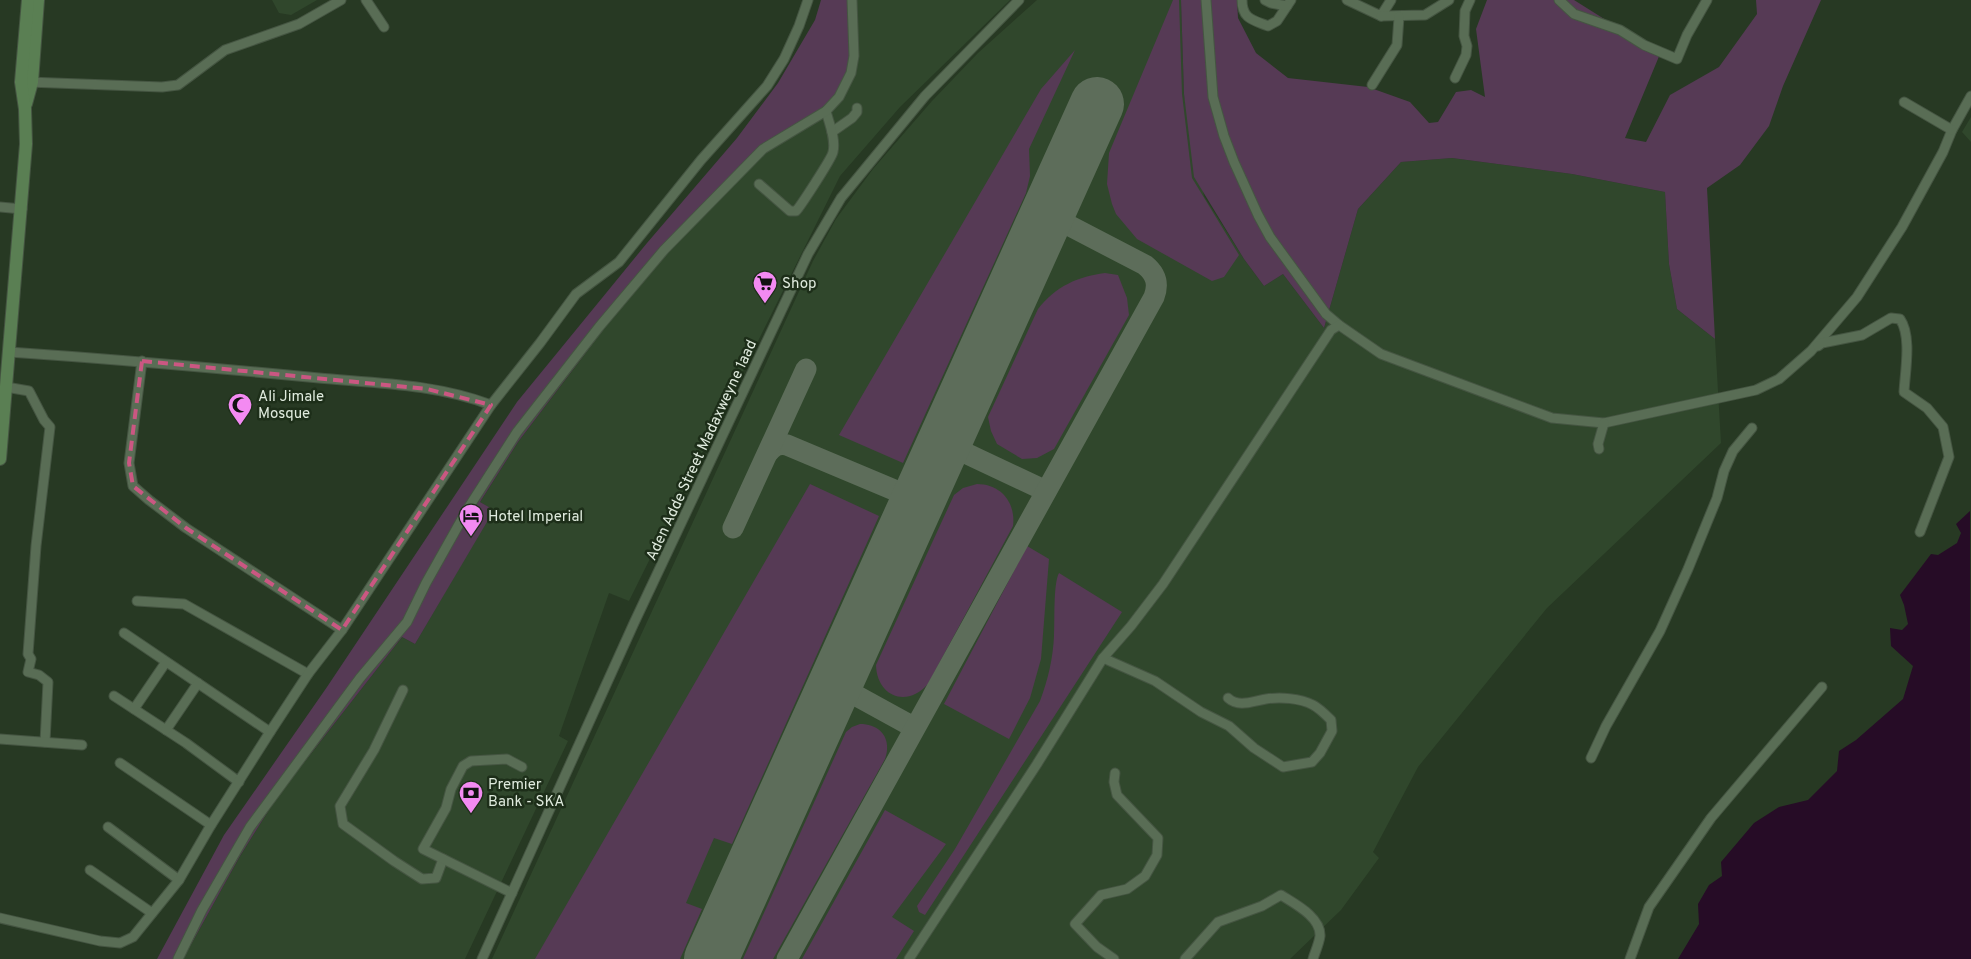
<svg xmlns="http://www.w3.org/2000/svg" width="1971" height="959" viewBox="0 0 1971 959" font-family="Overpass,sans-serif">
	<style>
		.built { fill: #30472c }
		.green { fill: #563a55 }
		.water { fill: #260c26 }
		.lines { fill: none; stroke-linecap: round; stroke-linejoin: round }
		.taxiway { stroke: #5d6d5a; stroke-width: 21 }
		.runway { stroke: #5d6d5a; stroke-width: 54 }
		.minor-casing { stroke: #455542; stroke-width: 11 }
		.secondary-casing { stroke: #455542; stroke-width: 14 }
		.minor { stroke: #596d55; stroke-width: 9 }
		.secondary { stroke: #5a7f53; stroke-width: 12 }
		.marked { fill: none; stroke: #cb5782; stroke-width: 4; stroke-dasharray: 10 6; stroke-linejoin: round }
		.labels { text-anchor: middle; stroke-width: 5; stroke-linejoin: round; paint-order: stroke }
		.poi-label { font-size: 15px; fill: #dfeadd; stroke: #1d2e19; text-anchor: start }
		.street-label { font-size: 15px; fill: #dfeadd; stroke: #1d2e19 }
	</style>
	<rect width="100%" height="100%" fill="#273923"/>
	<g class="built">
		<path d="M272,0H317L291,15L279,13Z"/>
		<path d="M856,0H1010L900,107L840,176L629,601L609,593L559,736L568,741L465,959H183L240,856L277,797L402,637L415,644L493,510L480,502L518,442L650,268L764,150L854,68Z"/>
		<path d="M1037,0H1181L1184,94L1204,196L1244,259L1264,286L1283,274L1324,328L1358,209L1401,162L1452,158L1572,174L1665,192L1669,264L1677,309L1715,339L1721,443L1547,608L1418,767L1373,852L1379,858L1341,910L1290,959H492L813,261L836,219L873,169L932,101L978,53Z"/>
		<path d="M1971,117V142L1962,132Z"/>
	</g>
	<g class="green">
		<path d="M821,0H856L854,68L828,111L764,150L650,268L518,442L480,502L494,510L415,644L402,637L277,797L240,856L183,959H157L224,835L327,687L517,402L647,243L737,138L778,83L815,20Z"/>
		<path d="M1173,0H1179L1182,94L1192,178L1239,255L1224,277L1212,281L1137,239L1116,214L1112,204L1107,184L1109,153Z"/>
		<path d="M1181,0H1237L1238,18L1256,53L1288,78L1368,87L1410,102L1429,123L1438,122L1456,92L1471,90L1485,97L1476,29L1487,0H1574L1660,54L1625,138L1646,142L1670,95L1719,67L1757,14L1756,0H1821L1783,86L1769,126L1740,165L1707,188L1715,339L1677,309L1669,264L1665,192L1572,174L1452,158L1401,162L1358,209L1324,328L1283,274L1264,286L1244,259L1194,177L1184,94Z"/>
		<path d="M1075,50L1029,149L1030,176L1026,193L903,463L839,435L1041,89Z"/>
		<path d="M1105,273L1118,275L1127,298L1129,315L1054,449L1037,458L1022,459L997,444L991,431L988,417L1038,309C1056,286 1077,277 1105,273Z"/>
		<path d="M810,484L879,516L732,844L714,838L686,903L702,909L680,959H535Z"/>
		<path d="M977,484C1001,484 1016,503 1013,526L928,684C907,708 877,697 876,665L954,495L963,488Z"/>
		<path d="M1027,546L1049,559L1041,659L1030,698L1009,739L944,704Z"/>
		<path d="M1059,573L1122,612L925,915L919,912L917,906L955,849L1040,701C1048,680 1053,658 1054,636C1055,622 1053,584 1059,573Z"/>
		<path d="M860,724C881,724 892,739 885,759L773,959H743L846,732L852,727Z"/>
		<path d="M885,810L946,844L892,917L914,931L896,959H802Z"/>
	</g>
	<path class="water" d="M1970,511L1971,959H1678L1699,924L1698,904L1709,885L1722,876L1721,862L1754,823L1779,807L1808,800L1837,771L1839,751L1856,740L1903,699L1913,666L1891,646L1890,628L1902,630L1908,624L1904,605L1900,595L1931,554L1938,555L1957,543L1961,533L1956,524Z"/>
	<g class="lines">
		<g class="taxiway">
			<path d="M944,443L1046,491"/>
			<path d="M768,453C773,446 779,443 787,445L918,500"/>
			<path d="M733,528L806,369"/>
			<path d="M835,684L906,723"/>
			<path d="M787,959L1154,297C1159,284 1156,274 1145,265L1047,214"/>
		</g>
		<path class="runway" d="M711,959L1097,104"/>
		<defs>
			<g id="minor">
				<path d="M366,0L384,27"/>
				<path d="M1206,0L1213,97L1224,136L1234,162L1258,215L1270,237L1326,314L1339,325L1381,354L1552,418L1604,423L1756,390L1779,379L1811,351L1857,297L1902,227L1943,152L1952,130L1971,96"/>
				<path d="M1242,0C1242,19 1253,20 1268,26L1277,21L1291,0"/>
				<path d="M1265,0L1271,3L1287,6"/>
				<path d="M1347,0L1381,16L1391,0"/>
				<path d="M1559,0L1574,14L1620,30L1644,45L1677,59L1687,35L1707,0"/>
				<path d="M1381,16L1425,15L1449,0"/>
				<path d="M1455,78L1466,55L1467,46L1464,36L1465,11L1470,0"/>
				<path d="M28,82L162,87L178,85L225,50L299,24L341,0"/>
				<path d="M1372,85L1397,45L1399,17"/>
				<path d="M1904,102L1952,130"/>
				<path d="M832,132L852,118L857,112V108"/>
				<path d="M759,184L790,211H796C800,207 832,158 833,152C836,139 829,123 826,111"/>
				<path d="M0,207L22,209"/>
				<path d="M1818,346L1822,343L1862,335L1891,318L1900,319C1912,336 1905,372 1904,392L1927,408L1943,427L1949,457L1920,532"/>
				<path d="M9,352C112,359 215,368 319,378C375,383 437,384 491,405"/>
				<path d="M142,361L129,463L133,486L149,500L186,528L342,630"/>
				<path d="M6,387L29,391L44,420L50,427L36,546L28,654L31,659L28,672L39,675L48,682L45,742"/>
				<path d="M1599,449L1598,444L1604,423"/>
				<path d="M137,601L184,604L308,674"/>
				<path d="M124,633L270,732"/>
				<path d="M1103,658L1155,681L1201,712L1229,726L1254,748L1283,767L1312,762L1320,753L1332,731L1331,720C1326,715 1319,708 1313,705C1300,698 1280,697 1266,699C1253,701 1239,708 1228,698"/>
				<path d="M403,690L374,750L340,806L343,824L394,861L422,879L436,878L443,859"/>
				<path d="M114,696L186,743L239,782"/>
				<path d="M134,709L166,662"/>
				<path d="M166,730L198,683"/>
				<path d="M0,739L82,745"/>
				<path d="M1591,758L1606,726L1660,631L1688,569L1717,498L1724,471L1733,451L1752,428"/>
				<path d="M120,763L211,825"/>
				<path d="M108,827L179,880"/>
				<path d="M90,870L152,913"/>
				<path d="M512,893L423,849L446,808L451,789L463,766L471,761L507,759L522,767"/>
				<path d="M0,918L100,941L120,943L133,937L179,880L211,825L270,732L308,674L342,630L491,405L540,343L576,294L619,262L701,160L767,86L784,59L799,26L808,0"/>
				<path d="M178,959L202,910L250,827L360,678L407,622L426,583L467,510L517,432L599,327L664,250L763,149L826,111L839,97L851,73L854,56L852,0"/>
				<path d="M482,959L634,623L808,254L841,198L925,96L1019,0"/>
				<path d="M909,959L1037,764L1103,658L1131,626L1163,584L1331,330L1339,325"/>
				<path d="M1114,959L1097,947L1075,924L1101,895L1127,889L1145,876L1157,855L1158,838L1117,795L1114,782L1115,773"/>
				<path d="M1185,959L1218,922L1262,906L1281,895C1295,904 1321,917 1320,936C1319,944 1315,952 1313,959"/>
				<path d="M1630,959L1649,907L1711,818L1822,687"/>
			</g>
			<g id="secondary">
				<path d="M26,104L32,82L38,0"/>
				<path d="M0,459L26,144L25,109L21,82L28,0"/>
			</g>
		</defs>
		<use href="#minor" class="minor-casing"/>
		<use href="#secondary" class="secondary-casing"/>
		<use href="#minor" class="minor"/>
		<use href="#secondary" class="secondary"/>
	</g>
	<path class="marked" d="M142,361L427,389L491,405L342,630L186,528L133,486L129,463Z"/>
	<defs>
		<symbol id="supermarket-pin" viewBox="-11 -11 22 30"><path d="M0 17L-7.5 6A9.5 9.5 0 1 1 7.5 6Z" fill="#f38af2" stroke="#1d2e19"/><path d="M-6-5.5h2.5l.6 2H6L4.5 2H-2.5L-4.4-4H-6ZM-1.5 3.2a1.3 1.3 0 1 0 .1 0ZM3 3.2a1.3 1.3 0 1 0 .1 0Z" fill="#111"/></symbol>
		<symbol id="mosque-pin" viewBox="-11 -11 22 30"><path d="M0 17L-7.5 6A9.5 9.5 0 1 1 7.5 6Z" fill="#f38af2" stroke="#1d2e19"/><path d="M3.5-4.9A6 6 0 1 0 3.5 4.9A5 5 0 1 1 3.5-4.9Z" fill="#111"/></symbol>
		<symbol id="hotel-pin" viewBox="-11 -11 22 30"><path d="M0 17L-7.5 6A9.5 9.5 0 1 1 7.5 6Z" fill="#f38af2" stroke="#1d2e19"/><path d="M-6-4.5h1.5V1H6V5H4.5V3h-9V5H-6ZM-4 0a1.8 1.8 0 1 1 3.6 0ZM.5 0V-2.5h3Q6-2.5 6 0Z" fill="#111"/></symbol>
		<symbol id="bank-pin" viewBox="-11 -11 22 30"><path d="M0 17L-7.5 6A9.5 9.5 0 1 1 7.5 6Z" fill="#f38af2" stroke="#1d2e19"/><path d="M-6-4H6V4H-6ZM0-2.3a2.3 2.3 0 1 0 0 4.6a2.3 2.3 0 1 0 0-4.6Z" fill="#111"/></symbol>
	</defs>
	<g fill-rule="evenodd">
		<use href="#supermarket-pin" x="751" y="269" width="28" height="38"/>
		<use href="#mosque-pin" x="226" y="391" width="28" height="38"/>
		<use href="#hotel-pin" x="457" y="502" width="28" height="38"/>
		<use href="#bank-pin" x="457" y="779" width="28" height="38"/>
	</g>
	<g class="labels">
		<g class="poi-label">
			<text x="782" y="288">Shop</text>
			<text x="258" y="401">Ali Jimale<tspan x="258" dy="17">Mosque</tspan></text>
			<text x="488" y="521">Hotel Imperial</text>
			<text x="488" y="789">Premier<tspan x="488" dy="17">Bank - SKA</tspan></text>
		</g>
		<g class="street-label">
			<text transform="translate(701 450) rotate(-65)" y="5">Aden Adde Street Madaxweyne 1aad</text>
		</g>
	</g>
</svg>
